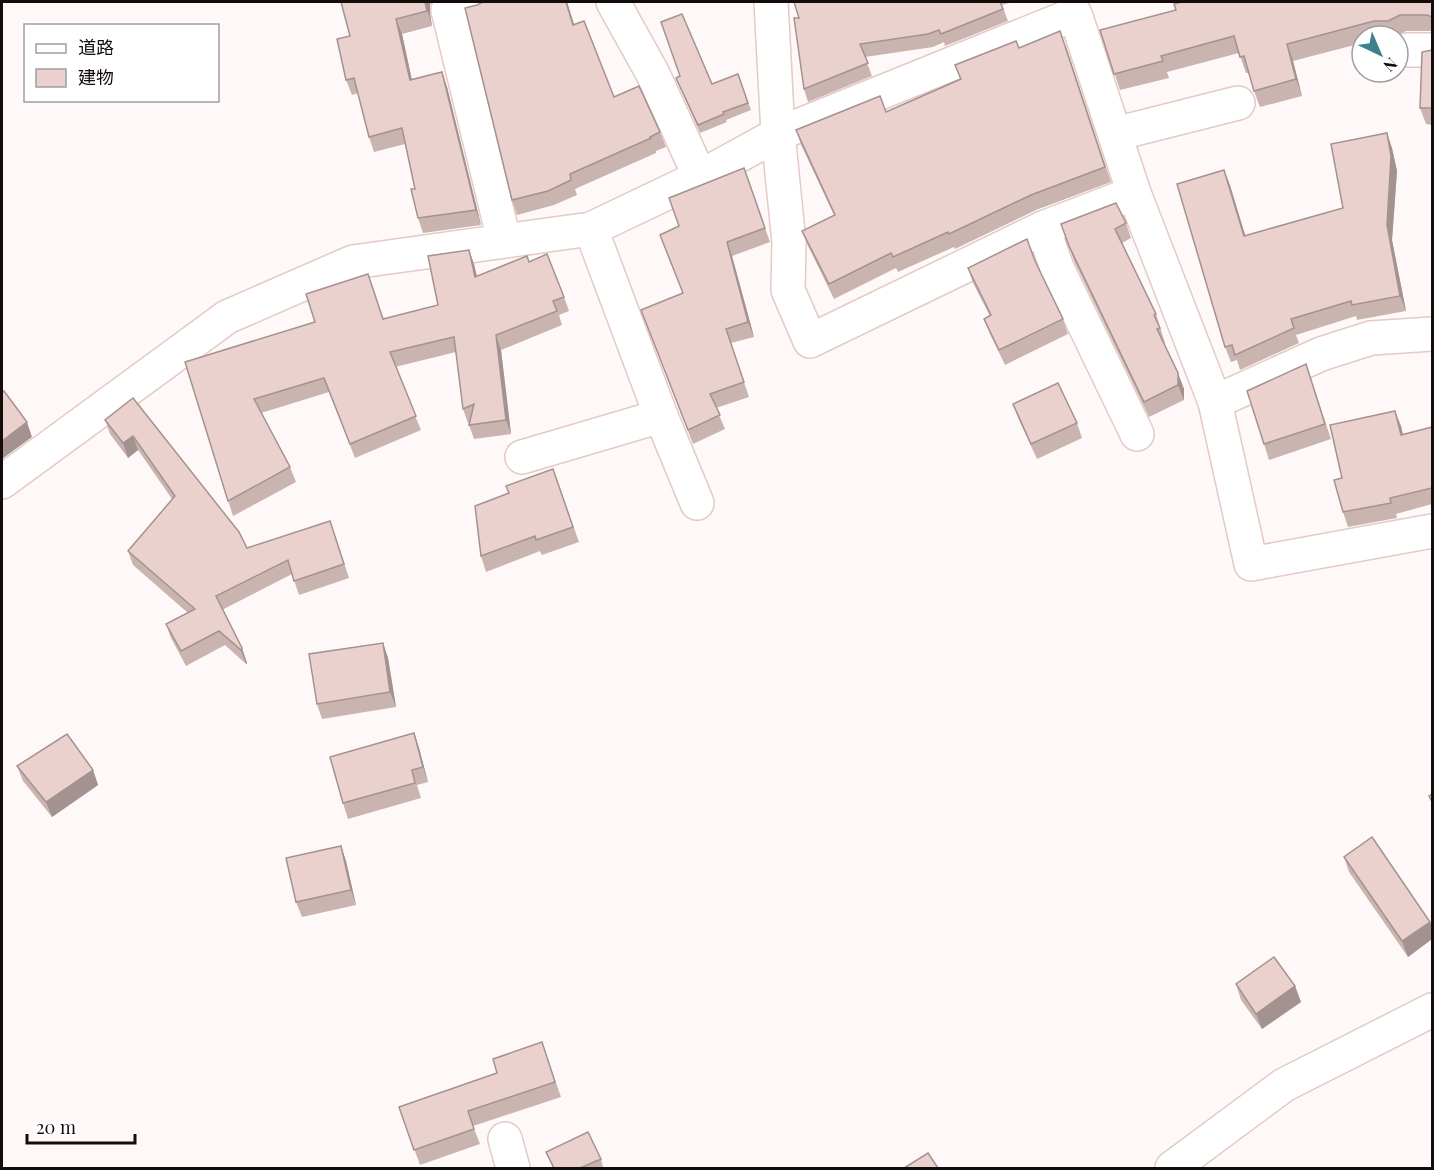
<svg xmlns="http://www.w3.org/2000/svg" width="1434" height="1170" viewBox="0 0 1434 1170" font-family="'Playfair Display','Noto Sans JP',serif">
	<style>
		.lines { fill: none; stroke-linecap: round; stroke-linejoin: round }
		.minor-casing { stroke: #e4cac5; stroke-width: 36 }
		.minor { stroke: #fff; stroke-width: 33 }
		.wall { fill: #cab4b0 }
		.shaded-wall { fill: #a49290 }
		.building { fill: #ebd1cd; stroke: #a49290; stroke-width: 1.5 }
	</style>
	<rect width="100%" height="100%" fill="#fef9f8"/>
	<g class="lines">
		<defs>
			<g id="minor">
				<path d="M478,2L448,10L504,240"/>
				<path d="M613,2L653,74L700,177"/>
				<path d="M771,2L778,134L789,242L788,290L810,341L1043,228L1134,193"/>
				<path d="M1407,50H1432"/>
				<path d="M1115,134L1238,103"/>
				<path d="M1043,228L1057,268L1137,434"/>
				<path d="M591,229L661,416L697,503"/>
				<path d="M1215,402L1321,354L1371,338L1432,334"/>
				<path d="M522,457L661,416"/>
				<path d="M2,482L227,317L353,262L591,229L700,177L778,134L1075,14L1134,193L1215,402L1251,564L1432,531"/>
				<path d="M505,1139L513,1168"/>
				<path d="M1172,1168L1284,1085L1432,1010"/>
			</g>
		</defs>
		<use href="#minor" class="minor-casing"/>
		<use href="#minor" class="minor"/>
	</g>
	<g class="wall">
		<path d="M341,2H432L430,4V14L432,26L402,34L412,80L447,87L481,225L423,233L418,218L415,189L405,144L374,152L369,137L358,93L352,95L346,80L350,36Z"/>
		<path d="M483,2H567L574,25L614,97L660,132L666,147L656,151V153L575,189L577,195L554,205L517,215L512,200L477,5Z"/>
		<path d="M794,2H1013L1002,5L1008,21L945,46L944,42L933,47L865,57L872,76L808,102L804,89L799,18Z"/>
		<path d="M1432,2V31H1406L1396,36H1362V43L1293,61L1302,96L1260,107L1254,91L1249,73H1246L1239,53L1167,72L1169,78L1120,90L1100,30Z"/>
		<path d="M1066,46L1111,182L1036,210L955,249L954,247L898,272L896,268L834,299L808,246L802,231L834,215L801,145L796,130L886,112L960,79L955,65L1019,48Z"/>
		<path d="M1432,50V125L1426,124L1420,108Z"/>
		<path d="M738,74L751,110L726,120L727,122L700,133L676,78L712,84Z"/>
		<path d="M1392,148L1397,171L1392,240L1406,311L1357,320L1356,316L1296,335L1299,343L1240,370L1237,360L1231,362L1225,347L1224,170L1245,236L1343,208Z"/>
		<path d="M744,168L770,242L732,256L754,337L731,343L749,397L716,408L725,429L693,444L641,310L683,293L660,235L679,226Z"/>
		<path d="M1126,223L1131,238L1122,243L1156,314L1165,343L1164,344L1184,389V400L1149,417L1074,261L1061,224Z"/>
		<path d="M469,250L474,264L477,276L529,262L564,297L569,311L559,315L562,325L501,350L511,434L474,439L469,425L470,423H468L463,409L456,352L395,367L421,430L355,458L329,392L261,413L290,467L296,482L233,516L185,362L315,322L368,274L383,319L438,305Z"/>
		<path d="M1035,262L1063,319L1068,334L1005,365L990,334L984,319L990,316L973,283L968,268Z"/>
		<path d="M1306,364L1331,439L1269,460L1264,444Z"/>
		<path d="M133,398L247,548L335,535L349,578L299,595L292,574L222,610L242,648L247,663L246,664L225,645L186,666L171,638L166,624L188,613L133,565L128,551L172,499L138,450L128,458L110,434L105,420Z"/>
		<path d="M1013,404L1077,423L1082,438L1037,459L1019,420Z"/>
		<path d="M1401,426L1403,435L1432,427V504L1396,514L1397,518L1348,527L1343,512L1342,478Z"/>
		<path d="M553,469L579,542L542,555L540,551L486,572L481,556L509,493Z"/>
		<path d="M383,643L388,658L396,707L322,719L317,704Z"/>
		<path d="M414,733L419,748L428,782L417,785L421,798L348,819L343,803Z"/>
		<path d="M17,766L93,770L98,785L52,817L23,781Z"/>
		<path d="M341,846L346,861L356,905L302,917L296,902Z"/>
		<path d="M1344,857L1430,922L1432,927V939L1408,957L1349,872Z"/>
		<path d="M1236,984L1295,986L1301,1002L1262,1029L1241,1000Z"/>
		<path d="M542,1042L561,1097L473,1126L480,1144L420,1165L399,1107L497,1073Z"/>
		<path d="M546,1152L601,1159L603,1167L600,1168H553Z"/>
	</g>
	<g class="shaded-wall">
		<path d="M425,2H432L430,4V14L432,26Z"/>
		<path d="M566,2H567L579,40L573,25Z"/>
		<path d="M396,19L402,34L415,95L410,80Z"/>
		<path d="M1287,44L1293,61L1302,96L1296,79Z"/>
		<path d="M442,72L447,87L481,225L476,210Z"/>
		<path d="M1387,133L1392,148L1397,171L1392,240L1406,311L1400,296L1387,225Z"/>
		<path d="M1224,170L1230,185L1250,251L1244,236Z"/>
		<path d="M727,242L732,256L754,337L748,322Z"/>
		<path d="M469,250L474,264L480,291L475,277Z"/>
		<path d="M496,335L501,350L511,434L506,420Z"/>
		<path d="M1178,373L1184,389V400L1178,385Z"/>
		<path d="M1395,411L1401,426L1406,450L1401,435Z"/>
		<path d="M27,422L32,437L2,459V441Z"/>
		<path d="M133,436L138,450L128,458L123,443Z"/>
		<path d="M383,643L388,658L396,707L390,692Z"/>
		<path d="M242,648L247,663L246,664L241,650Z"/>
		<path d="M414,733L419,748L428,782L423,767Z"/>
		<path d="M93,770L98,785L52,817L46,802Z"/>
		<path d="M341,846L346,861L356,905L351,890Z"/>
		<path d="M1430,922L1432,927V939L1408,957L1402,941Z"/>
		<path d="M1295,986L1301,1002L1262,1029L1256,1014Z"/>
	</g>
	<g class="building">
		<path d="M341,2H425L427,11L396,19L410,80L442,72L476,210L418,218L411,189H415L402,128L369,137L354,78L346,80L337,39L350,36Z"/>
		<path d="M483,2H566L573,25L584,21L614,97L639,86L660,132L650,137L651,138L570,174L571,180L548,191L512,200L465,8L477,5Z"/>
		<path d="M794,2H1000L1003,9L941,34L939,30L928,34L860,44L868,63L804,89L794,18H799Z"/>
		<path d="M1182,2H1432V17L1427,15H1400L1388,21H1374L1287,44L1296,79L1254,91L1244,56L1240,57L1234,36L1161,56L1163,61L1114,74L1100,30L1176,10L1174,4Z"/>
		<path d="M682,14L712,84L738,74L748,103L723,112L724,114L698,125L676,78L680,76L661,22Z"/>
		<path d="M1060,31L1105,167L1031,195L949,234L948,232L893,257L891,253L829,284L802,231L835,215L796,130L880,96L886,112L961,79L955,65L1016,41L1019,48Z"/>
		<path d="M1432,50V108H1420L1422,52Z"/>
		<path d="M1387,133L1391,156L1387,225L1400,296L1352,305L1351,301L1291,319L1294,328L1235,355L1232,345L1225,347L1177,184L1224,170L1244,236L1343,208L1331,144Z"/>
		<path d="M744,168L765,228L727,242L748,322L726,329L744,382L710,394L720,415L688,430L641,310L683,293L660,235L679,226L669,198Z"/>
		<path d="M1116,203L1126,223L1115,229L1156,314L1154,315L1160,328L1157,329L1178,373V385L1144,402L1069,246L1061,224Z"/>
		<path d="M1027,239L1035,261L1063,319L999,350L984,319L991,315L968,268Z"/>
		<path d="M469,250L475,277L527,256L529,262L547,254L564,297L553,301L557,311L496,335L506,420L469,425L474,404L463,409L454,337L390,352L416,416L350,444L324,378L254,399L290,467L228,501L185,362L315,322L306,294L368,274L383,319L438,305L428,256Z"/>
		<path d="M1306,364L1325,424L1264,444L1247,391Z"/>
		<path d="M1058,383L1077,423L1031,444L1013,404Z"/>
		<path d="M4,391L27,422L2,441V393Z"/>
		<path d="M133,398L239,532L247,548L330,521L344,564L294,581L288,560L216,596L242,648L241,650L219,631L181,651L166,624L195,609L128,551L175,496L133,436L123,443L105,420Z"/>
		<path d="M1395,411L1401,435L1432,427V488L1390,498L1391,503L1343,512L1334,480L1342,478L1330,425Z"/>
		<path d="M553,469L573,527L536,540L535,536L481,556L475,506L509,493L506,486Z"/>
		<path d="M383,643L390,692L317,704L309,654Z"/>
		<path d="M414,733L423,767L412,770L415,783L343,803L330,757Z"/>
		<path d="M67,734L93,770L46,802L17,766Z"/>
		<path d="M1432,794V802L1429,796Z"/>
		<path d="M1372,837L1430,922L1402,941L1344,857Z"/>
		<path d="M341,846L351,890L296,902L286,858Z"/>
		<path d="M1274,957L1295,986L1256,1014L1236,984Z"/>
		<path d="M542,1042L555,1082L468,1111L474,1129L414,1150L399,1107L497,1073L493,1059Z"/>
		<path d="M588,1132L601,1159L580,1168H554L546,1152Z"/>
		<path d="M928,1153L938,1168H904Z"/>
	</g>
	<rect width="1434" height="1170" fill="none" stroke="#140c0a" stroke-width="6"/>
	<rect x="24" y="24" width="195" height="78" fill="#ffffff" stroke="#a19e9d" stroke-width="1.5"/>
	<rect x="36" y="44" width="30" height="9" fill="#ffffff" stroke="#a19e9d" stroke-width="1.5"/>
	<text x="78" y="54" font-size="18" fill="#140c0a">道路</text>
	<rect x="36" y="69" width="30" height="18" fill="#ebd1cd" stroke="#a19e9d" stroke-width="1.5"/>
	<text x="78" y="84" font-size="18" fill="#140c0a">建物</text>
	<g transform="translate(1380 54) rotate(136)"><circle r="28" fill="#ffffff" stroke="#a19e9d" stroke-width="1.5"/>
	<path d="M0-4.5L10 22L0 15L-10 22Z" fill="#3c828d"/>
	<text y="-9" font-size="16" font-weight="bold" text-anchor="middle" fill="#140c0a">N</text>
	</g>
	<path d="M27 1134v9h108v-9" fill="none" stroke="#140c0a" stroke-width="3"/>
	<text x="36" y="1134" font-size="18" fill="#140c0a" stroke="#ffffff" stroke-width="4.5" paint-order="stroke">20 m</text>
</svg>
